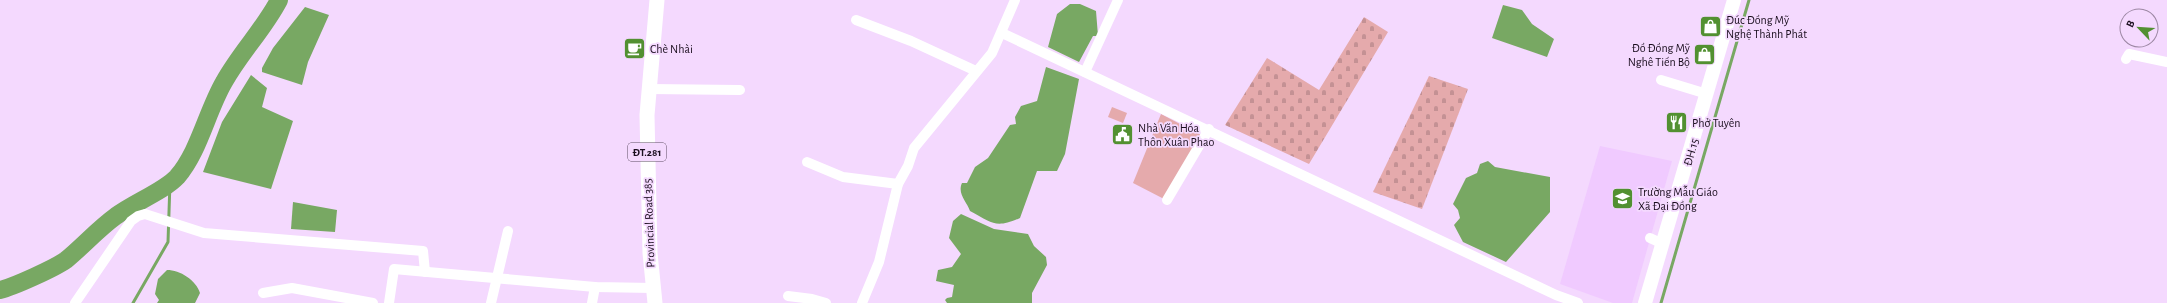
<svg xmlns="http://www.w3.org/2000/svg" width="2167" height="303" viewBox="0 0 2167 303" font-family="'Alegreya Sans',sans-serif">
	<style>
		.built { fill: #f0caff }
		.grass { fill: #e5aaac }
		.cemetery { fill: url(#cemetery-stones) }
		.water { fill: #78a863 }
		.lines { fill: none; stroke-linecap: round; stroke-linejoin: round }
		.stream { stroke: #78a863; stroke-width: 3 }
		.river { stroke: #78a863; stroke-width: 18 }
		.minor { stroke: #fff; stroke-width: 10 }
		.secondary { stroke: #fff; stroke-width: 14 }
		.primary { stroke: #fff; stroke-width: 15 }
		.labels { text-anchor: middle; stroke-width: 3.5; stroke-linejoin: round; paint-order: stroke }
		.shield { fill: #f4d9fe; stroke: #5b4b61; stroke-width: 1 }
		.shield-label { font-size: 11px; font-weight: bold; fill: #1a0e1e }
		.poi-label { font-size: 12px; fill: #1a0e1e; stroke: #f4d9fe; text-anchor: start }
		.street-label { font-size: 12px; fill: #1a0e1e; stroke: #f4d9fe }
	</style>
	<defs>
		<pattern id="cemetery-stones" width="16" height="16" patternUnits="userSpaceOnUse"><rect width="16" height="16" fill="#e5aaac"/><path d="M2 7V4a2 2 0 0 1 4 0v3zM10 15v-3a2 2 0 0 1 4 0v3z" fill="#c49194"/></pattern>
	</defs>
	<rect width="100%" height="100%" fill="#f4d9fe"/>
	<path class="built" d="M1600,146L1672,161L1632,303H1613L1560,284Z"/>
	<g class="grass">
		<path d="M1112,107L1127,113L1123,123L1108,117Z"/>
		<path d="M1161,114L1203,136L1164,199L1133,183Z"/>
	</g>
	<g class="cemetery">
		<path d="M1364,17L1388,32L1309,164L1225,125L1267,58L1319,90Z"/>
		<path d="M1429,76L1468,89L1422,209L1373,192Z"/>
	</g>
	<g class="water">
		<path d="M1070,4H1080L1096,11L1098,36H1093L1079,62L1048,47L1057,14Z"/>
		<path d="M1503,5L1522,10L1532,24L1554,39L1547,57L1492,38Z"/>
		<path d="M305,7L329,15L308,62L302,85L262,72V68L273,48Z"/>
		<path d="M1046,67L1079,79L1065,154L1057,171H1037L1020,218C995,229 993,223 970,211C967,202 957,194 962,183H967L975,167L988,158L1010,125L1016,124L1015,117L1021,106L1037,101Z"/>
		<path d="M251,75L267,88L262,107L293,121L271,189L203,172L222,122Z"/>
		<path d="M1488,161L1495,167L1550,177V212L1506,262L1463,242L1454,225L1460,218L1458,210L1453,204L1466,178L1477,173L1480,164Z"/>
		<path d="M293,202L337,210L335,232L291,229Z"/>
		<path d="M961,214L994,229L1028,234L1034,246L1046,257L1047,265L1032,293V303H947L945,300L947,298L952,297L954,285L936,281L938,270L952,267L961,254L949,238L953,221Z"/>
		<path d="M167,270C180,270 196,280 200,293L195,303H157L159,300L155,294L158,279Z"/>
	</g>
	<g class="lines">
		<g class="stream">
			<path d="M133,303L168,242L170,182"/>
			<path d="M1661,303L1749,0"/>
		</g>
		<path class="river" d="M0,290C13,287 55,268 66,260C83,246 98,229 116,216C133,203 164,191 177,177C199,152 207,111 224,82C240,53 264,29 279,0"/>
		<g class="minor">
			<path d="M856,20L911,41L976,71"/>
			<path d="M1002,33L1556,295L1578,303"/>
			<path d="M2126,59L2129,54L2167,62"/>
			<path d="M1085,72L1118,0"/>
			<path d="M1661,80L1707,94"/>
			<path d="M650,89L740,90"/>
			<path d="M807,162L843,177L898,184"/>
			<path d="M1167,200L1209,129"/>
			<path d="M1650,238L1663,244"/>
			<path d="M263,293L292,288L373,303"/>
			<path d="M788,296L812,299L826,303"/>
			<path d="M75,303L131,221L138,216L145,214L204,233L423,251L425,272"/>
			<path d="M389,303L394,269L595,287L653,288"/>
			<path d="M491,303L508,231"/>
			<path d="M592,303L595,287"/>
			<path d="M862,303L879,262L898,184L908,166L914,148L992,53L1015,0"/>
		</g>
		<path class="secondary" d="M1645,303L1734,0"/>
		<path class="primary" d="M655,303L650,253L647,115L657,0"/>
	</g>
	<defs>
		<symbol id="shop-square" viewBox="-11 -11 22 22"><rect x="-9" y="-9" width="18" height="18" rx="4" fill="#529031" stroke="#f4d9fe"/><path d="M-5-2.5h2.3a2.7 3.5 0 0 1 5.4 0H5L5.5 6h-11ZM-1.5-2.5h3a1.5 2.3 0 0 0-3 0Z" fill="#fff"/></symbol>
		<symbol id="cafe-square" viewBox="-11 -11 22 22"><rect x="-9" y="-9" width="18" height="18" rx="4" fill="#529031" stroke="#f4d9fe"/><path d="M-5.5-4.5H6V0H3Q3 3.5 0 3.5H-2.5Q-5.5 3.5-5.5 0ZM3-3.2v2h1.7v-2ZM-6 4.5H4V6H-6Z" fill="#fff"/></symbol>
		<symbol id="restaurant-square" viewBox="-11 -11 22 22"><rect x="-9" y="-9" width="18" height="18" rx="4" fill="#529031" stroke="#f4d9fe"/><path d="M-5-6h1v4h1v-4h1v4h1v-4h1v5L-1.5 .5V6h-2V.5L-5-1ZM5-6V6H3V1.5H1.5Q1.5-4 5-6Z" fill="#fff"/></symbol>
		<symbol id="civic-square" viewBox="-11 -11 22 22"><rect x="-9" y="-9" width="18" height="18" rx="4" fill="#529031" stroke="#f4d9fe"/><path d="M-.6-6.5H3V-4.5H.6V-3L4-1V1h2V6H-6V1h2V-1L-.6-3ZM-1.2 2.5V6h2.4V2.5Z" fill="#fff"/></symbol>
		<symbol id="school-square" viewBox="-11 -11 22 22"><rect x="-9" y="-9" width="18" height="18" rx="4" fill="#529031" stroke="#f4d9fe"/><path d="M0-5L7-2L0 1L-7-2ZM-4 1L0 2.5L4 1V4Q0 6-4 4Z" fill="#fff"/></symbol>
	</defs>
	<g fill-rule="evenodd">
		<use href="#shop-square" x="1698" y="14" width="25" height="25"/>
		<use href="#cafe-square" x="622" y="36" width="25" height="25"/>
		<use href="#shop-square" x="1692" y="42" width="25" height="25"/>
		<use href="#restaurant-square" x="1664" y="110" width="25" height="25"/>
		<use href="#civic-square" x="1110" y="122" width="25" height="25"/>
		<use href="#school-square" x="1610" y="186" width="25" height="25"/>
	</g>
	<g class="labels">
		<rect class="shield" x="628" y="143" width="38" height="18" rx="3"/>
		<g class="shield-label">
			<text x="647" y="156">ĐT.281</text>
		</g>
		<g class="poi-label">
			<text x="1726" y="24">Đúc Đồng Mỹ<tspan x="1726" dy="14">Nghệ Thành Phát</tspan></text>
			<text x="1690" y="52" text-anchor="end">Đồ Đồng Mỹ<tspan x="1690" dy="14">Nghê Tiến Bộ</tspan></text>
			<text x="650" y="53">Chè Nhài</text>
			<text x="1692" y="127">Phở Tuyên</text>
			<text x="1138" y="132">Nhà Văn Hóa<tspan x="1138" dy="14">Thôn Xuân Phao</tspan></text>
			<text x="1638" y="196">Trường Mẫu Giáo<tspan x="1638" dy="14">Xã Đại Đồng</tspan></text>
		</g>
		<g class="street-label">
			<text transform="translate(1691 152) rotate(-74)" y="4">ĐH.15</text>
			<text transform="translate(649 223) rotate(-92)" y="4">Provincial Road 385</text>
		</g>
	</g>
	<g transform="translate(2139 28) rotate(295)"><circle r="19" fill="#f4d9fe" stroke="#9d88a4"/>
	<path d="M0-3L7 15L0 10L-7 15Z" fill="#529031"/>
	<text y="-6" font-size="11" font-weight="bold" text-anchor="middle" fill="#1a0e1e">B</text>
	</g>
</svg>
